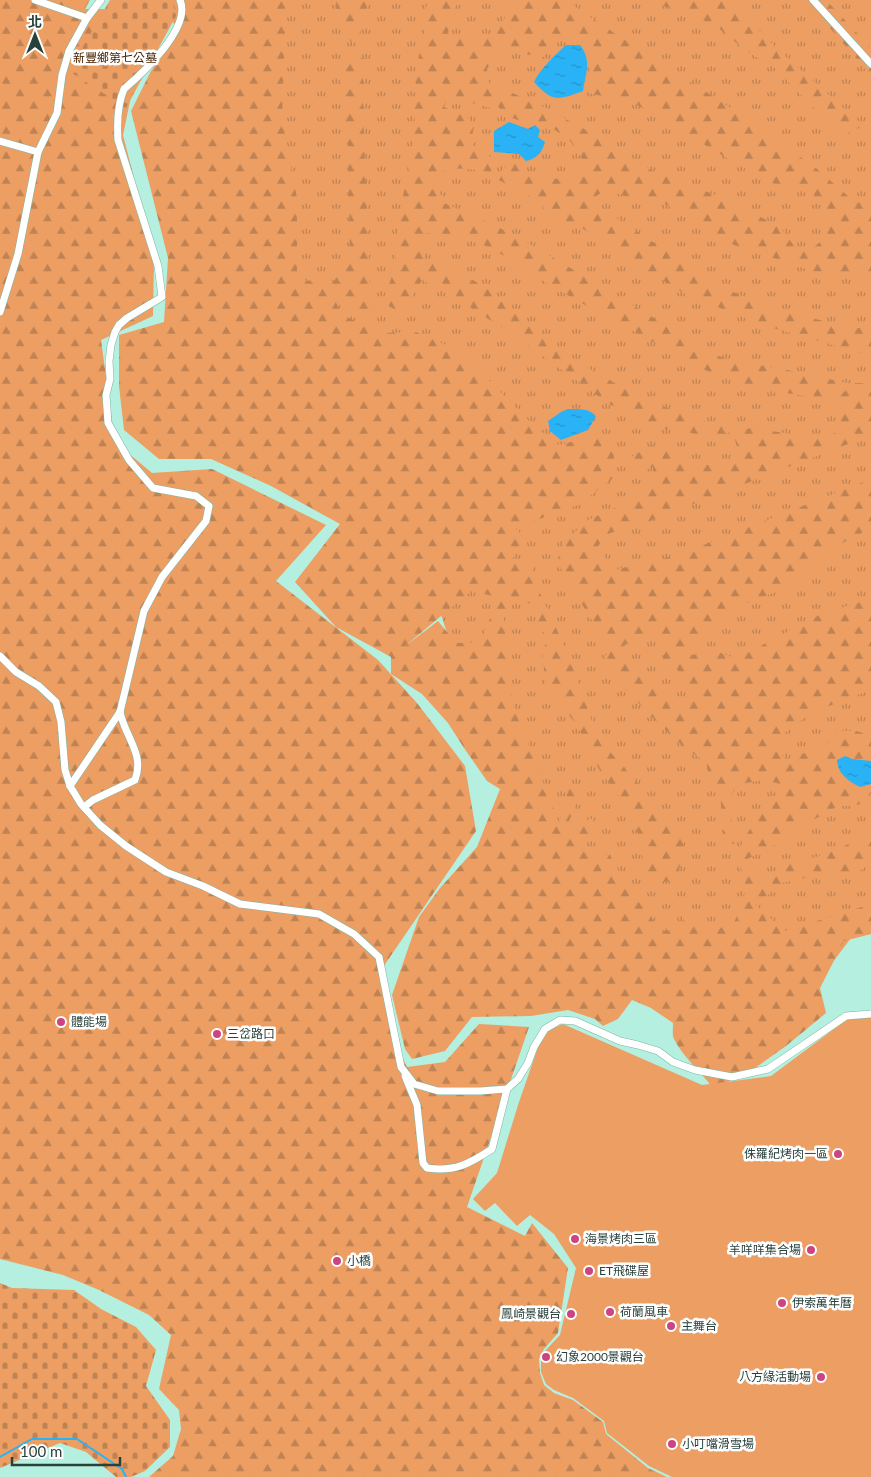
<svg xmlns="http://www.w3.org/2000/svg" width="871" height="1477" viewBox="0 0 871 1477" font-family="Lato,'Noto Sans TC',sans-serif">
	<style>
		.grass { fill: url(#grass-tufts) }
		.forest { fill: url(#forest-firs); fill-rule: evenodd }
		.cemetery { fill: url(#cemetery-stones) }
		.park { fill: #ec9e63 }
		.water { fill: url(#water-ripples) }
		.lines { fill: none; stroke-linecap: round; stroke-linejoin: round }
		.stream { stroke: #29b3f6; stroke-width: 2 }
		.minor-casing { stroke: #7cb5a6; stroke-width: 8 }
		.minor { stroke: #fff; stroke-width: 7 }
		.poi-dot { fill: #cc4480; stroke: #fff; stroke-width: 2 }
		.labels { text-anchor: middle; stroke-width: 5; stroke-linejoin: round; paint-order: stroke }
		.park-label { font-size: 12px; fill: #472201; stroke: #fff }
		.poi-label { font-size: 12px; fill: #29413b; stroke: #fff; text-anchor: start }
	</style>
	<defs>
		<pattern id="grass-tufts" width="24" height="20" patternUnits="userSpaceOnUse" patternTransform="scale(1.25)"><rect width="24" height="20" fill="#ec9e63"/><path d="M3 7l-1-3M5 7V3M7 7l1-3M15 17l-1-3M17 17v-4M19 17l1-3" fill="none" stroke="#bf8253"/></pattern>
		<pattern id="forest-firs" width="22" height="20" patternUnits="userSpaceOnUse" patternTransform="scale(1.25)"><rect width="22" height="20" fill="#ec9e63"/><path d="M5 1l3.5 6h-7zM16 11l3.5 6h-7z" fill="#bf8253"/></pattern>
		<pattern id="cemetery-stones" width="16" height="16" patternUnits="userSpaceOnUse" patternTransform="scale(1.25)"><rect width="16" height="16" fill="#ec9e63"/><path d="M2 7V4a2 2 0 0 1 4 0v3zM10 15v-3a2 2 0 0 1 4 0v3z" fill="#bf8253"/></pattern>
		<pattern id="water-ripples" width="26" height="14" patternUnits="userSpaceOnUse" patternTransform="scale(1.25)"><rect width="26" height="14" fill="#29b3f6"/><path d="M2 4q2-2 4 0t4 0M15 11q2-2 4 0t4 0" fill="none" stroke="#2393c8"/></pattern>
	</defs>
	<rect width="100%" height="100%" fill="#b5efe0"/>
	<path class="grass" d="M234,0H871V934L851,938L817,983L650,934L528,823L461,677L438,605L305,333Z"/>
	<g class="forest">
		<path d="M0,0H90L85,9H149L123,135L154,256L153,316L101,340L115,442L152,473L212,469L326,525L276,581L378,660L417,703L465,766L476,831L379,973L392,1035L407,1067L445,1062L479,1024L529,1027L467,1207L525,1236L532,1223L568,1268L558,1333L544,1349L539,1359L540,1373L544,1385L554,1393L573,1400L603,1422L606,1434L648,1468L667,1477H149L173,1456L181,1429L179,1410L159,1389L171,1335L149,1315L99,1290L63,1275L0,1259Z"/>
		<path d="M158,0H286L282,119L297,198V277L326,287L334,281L350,259L348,146L339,74C346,64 351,59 363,58V114L371,312L358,317L328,289L343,315L380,333L416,332L460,351L531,423L559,445L602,434L614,455L613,478L580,504L515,528L525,538L511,561H533V578L569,656L598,738L663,812L684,844L677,881L661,882L648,873L641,856V838L629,818L620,798L600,771L577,725L546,687L542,650L550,638L536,626L537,604L516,602L503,611L512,702L559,823L569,787L579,798L569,821L571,830L578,824L593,818L595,830L577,844L588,851L610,855L629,890L662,931L681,929L685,910H695L706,928L713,934L722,927L733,925C744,899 752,886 736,859L747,864L753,877L771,873L791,863L824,855L871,834V862L857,873H828L782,883L756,905L785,931L871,904V934L844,941L820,988L826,1013L786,1046L748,1073L713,1088C701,1072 682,1056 674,1039C672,1035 673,1028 673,1023L651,1008L632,1000L618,1019L603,1026L595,1019L568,1010L531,1016L472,1017L445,1051L412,1059L405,1049L392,995L419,917L440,888L477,847L500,789L487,781L464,748L448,723L422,694L391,674V657L336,627L295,582L340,524L271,486L211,459H159L124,430L119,386V335L164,322L168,258L131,111L151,71L179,31ZM471,591L498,597L481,642L456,643L438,621L404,647Z"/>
		<path d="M336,0H369L359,40L350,41L339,25Z"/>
		<path d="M429,0H459L452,14L448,33L455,39L490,35L492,38L510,10L511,0H565L617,35L740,114L816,168L850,198L871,208V277L812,271L734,245L693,222L661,201L634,198L614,193L599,194L591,200L593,209L609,213L713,282L764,307L854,328H871V356L763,325L687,295L622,255L579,226L550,221L540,201L519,191L497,179L501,171L513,161C537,178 541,179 571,179L582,159L569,139L547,125L520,121L503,114L496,103L490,108L448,96L444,107L468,118L474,126L472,136L473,145L489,155L496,170L492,173C472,169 454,165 435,174L432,187L445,198L444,203L496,226L537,248L667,326L728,361L778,368L852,384L831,400L748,387L711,373L601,314L548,284L501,254L464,235L425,233L429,244L425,250L424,260C441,266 458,271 473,280C505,299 530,327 559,349C606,382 681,420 738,429L718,437L666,429L609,404L515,336L465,304L422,280L411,299L405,314L382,303L394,271L400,213L414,136L416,66L424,39L426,7ZM567,38L586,46L591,59L588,93L632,102L768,182L811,193L827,208L826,237L814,247H795L780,227L721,197L654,172L606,141L544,107L488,82L487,69L499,50L544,57L551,46Z"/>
		<path d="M648,0H730L778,50L864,126L841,136L775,68L746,51L715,25Z"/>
		<path d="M806,0H826L871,48V76Z"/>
		<path d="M855,383H871V435L644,523L628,502L655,486L653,467L629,476V458L651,445L722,470L740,457L733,433L750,428L820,438L835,433L839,418L838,397Z"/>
		<path d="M871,479V528L833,548L795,584L740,606L716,619L718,628L684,646L688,655L721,653L736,659L823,613L871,599V690C839,702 796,715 775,744L786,760L826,745L837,731H856L871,735V794L861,804L851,806H838L797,829L777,844L745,860L738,857L742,842L764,807L772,797L788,792L787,786L766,780L739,784L730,797L734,844H730L724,837L721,804L705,761L687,750L655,720L618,682L605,662V658L609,648L567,580L557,561L563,543L588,520L626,503L643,525L606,534L597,548L615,570L681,554ZM657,638L661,645L664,660L685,675L692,699L685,705L664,697L631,666L623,645Z"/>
	</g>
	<g class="cemetery">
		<path d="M110,0H172L176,16L126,108L69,71Z"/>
		<path d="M0,1283L12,1288L74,1290L101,1309L136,1327L156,1350L146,1386L170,1420V1447L145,1471L131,1477H116L86,1452L60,1443L0,1468Z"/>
	</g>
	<path class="park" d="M850,1017L871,1018V1477H672L649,1466L607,1433L604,1421L573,1398L554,1390L546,1384L541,1372V1360L545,1351L560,1335L576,1268L554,1234L530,1215L517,1226L495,1203L485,1211L473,1199L497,1173L519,1102L543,1033L563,1024L702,1085L771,1076Z"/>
	<g class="water">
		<path d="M566,45H580C592,60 586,73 583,91C558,100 553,103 534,82C541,68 554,56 566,45Z"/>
		<path d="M509,122L528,129L535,125L540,130L538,137L545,142C542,152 537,159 526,161L519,154L494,152V131Z"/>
		<path d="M568,409C578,409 589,408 596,416L588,430L561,440L550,431L548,421L561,412Z"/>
		<path d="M845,756L852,759L871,761V784L860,787C848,781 838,774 837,760Z"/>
	</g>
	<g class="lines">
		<path class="stream" d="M0,1457L32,1439H77L122,1469L126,1477"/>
		<defs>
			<g id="minor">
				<path d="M35,0L87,18"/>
				<path d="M813,0L871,64"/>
				<path d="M0,141L38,152"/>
				<path d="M0,312L18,254L38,152L57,113L62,75L69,51L87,18L101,0"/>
				<path d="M0,656L16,672L39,686L56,702L61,722L65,770L70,786L81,804L100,825L126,846L166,872L203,886L240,904L319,914L354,934L379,957L401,1067L414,1084L438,1091H480L507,1089L518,1079L528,1063L534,1047L545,1029L560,1020L575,1021L620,1041L638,1045L658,1051L673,1062L695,1070L732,1077L768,1069L846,1016L871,1014"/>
				<path d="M70,786L120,712L144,611L162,577L206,521L209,506L196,496L153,488L129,460L108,423L106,395L110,379L109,361L111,345L115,332L119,325L127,318L162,297L158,266L118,140C117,124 118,103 124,89C143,73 192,27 180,0"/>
				<path d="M84,807L93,800L135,780C145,754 125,737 120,712"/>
				<path d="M405,1076L417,1105L423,1163L427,1168C455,1172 469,1164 492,1149L507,1089"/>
			</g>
		</defs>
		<use href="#minor" class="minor-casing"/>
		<use href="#minor" class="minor"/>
	</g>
	<g class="poi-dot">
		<circle cx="61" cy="1022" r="5"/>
		<circle cx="217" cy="1034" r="5"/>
		<circle cx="838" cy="1154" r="5"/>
		<circle cx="575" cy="1239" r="5"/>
		<circle cx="811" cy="1250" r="5"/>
		<circle cx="337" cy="1261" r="5"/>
		<circle cx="589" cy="1271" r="5"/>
		<circle cx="782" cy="1303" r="5"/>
		<circle cx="610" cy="1312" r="5"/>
		<circle cx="571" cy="1314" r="5"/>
		<circle cx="671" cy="1326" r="5"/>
		<circle cx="546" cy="1357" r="5"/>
		<circle cx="821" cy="1377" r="5"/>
		<circle cx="672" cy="1444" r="5"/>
	</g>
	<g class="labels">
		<g class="park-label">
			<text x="115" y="62">新豐鄉第七公墓</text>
		</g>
		<g class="poi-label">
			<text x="71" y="1026">體能場</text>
			<text x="227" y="1038">三岔路口</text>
			<text x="828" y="1158" text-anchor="end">侏羅紀烤肉一區</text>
			<text x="585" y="1243">海景烤肉三區</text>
			<text x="801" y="1254" text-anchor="end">羊咩咩集合場</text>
			<text x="347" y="1265">小橋</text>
			<text x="599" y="1275">ET飛碟屋</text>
			<text x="792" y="1307">伊索萬年曆</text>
			<text x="620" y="1316">荷蘭風車</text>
			<text x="561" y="1318" text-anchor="end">鳳崎景觀台</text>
			<text x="681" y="1330">主舞台</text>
			<text x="556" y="1361">幻象2000景觀台</text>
			<text x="811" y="1381" text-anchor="end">八方緣活動場</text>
			<text x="682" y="1448">小叮噹滑雪場</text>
		</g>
	</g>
	<g transform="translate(35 35)" stroke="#ffffff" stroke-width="4" paint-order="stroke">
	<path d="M0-4L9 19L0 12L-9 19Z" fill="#29413b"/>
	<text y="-8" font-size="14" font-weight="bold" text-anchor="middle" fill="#29413b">北</text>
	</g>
	<path d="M12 1457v8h108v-8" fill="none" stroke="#29413b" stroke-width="2.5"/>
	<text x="20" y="1457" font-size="15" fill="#29413b" stroke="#ffffff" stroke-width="4" paint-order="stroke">100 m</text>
</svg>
